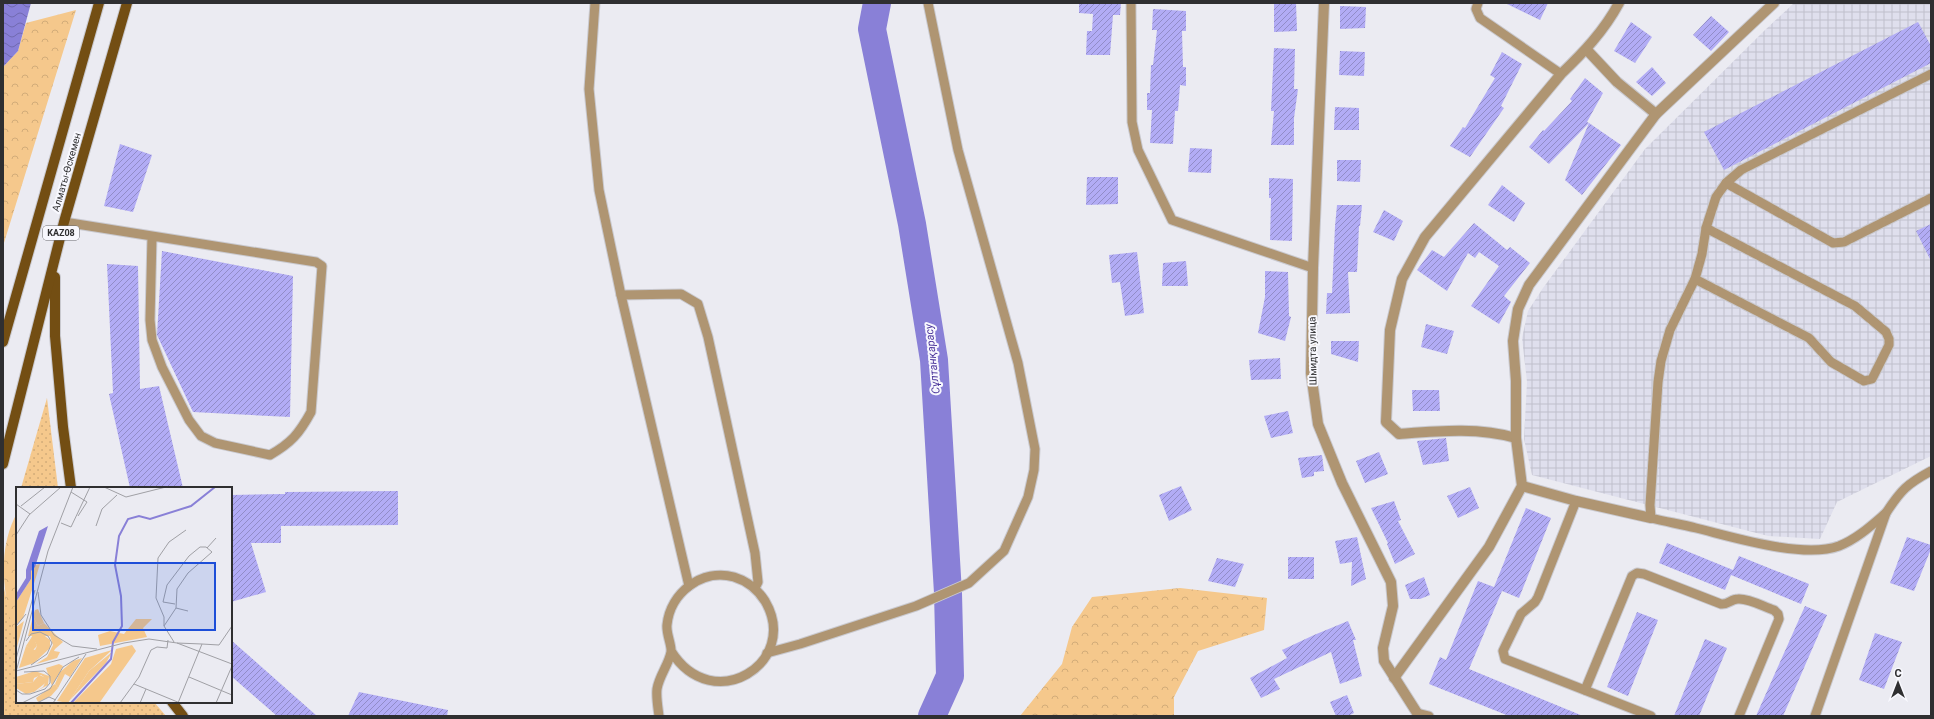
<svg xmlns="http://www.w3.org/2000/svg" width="1934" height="719" viewBox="0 0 1934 719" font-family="Roboto,sans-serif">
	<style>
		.industrial { fill: url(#industrial-grid) }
		.grass { fill: url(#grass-dots) }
		.forest { fill: url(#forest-crowns) }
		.water { fill: url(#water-waves) }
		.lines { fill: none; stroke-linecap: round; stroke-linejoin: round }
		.river { stroke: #8980d7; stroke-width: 28 }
		.building { fill: url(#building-hatch) }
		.service-casing { stroke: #c9c9cf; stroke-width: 11 }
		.minor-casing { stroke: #c9c9cf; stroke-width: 12 }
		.primary-casing { stroke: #c9c9cf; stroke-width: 12 }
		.service { stroke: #af9572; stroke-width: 9 }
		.minor { stroke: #af9572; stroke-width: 10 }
		.primary { stroke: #734e13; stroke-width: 10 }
		.labels { text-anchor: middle; stroke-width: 4; stroke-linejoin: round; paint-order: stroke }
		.shield { fill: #f8f8fe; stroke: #6b6b6e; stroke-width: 1 }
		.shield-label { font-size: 9px; font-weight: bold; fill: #2f2f31 }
		.street-label { font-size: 10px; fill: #2f2f31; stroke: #f8f8fe }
		.water-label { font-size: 11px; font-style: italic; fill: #493399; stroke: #f8f8fe }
		.inset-river { fill: none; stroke: #8980d7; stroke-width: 2 }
		.inset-road { fill: none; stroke: #a0a0a5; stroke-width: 1 }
		.view { fill: #1d4ed8; fill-opacity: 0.15; stroke: #1d4ed8; stroke-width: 2 }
		.inset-edge { fill: none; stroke: #2f2f31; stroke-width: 2 }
	</style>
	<defs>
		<pattern id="industrial-grid" width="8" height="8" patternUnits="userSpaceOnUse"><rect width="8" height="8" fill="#dfdfed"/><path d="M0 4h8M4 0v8" fill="none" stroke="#c0c0cc"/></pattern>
		<pattern id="grass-dots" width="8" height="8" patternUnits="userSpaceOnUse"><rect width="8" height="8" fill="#f5c88c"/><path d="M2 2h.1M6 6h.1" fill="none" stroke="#d2ac79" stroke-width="1.8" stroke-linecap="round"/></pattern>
		<pattern id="forest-crowns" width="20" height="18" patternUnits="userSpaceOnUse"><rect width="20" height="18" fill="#f5c88c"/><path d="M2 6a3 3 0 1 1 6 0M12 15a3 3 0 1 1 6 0" fill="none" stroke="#d2ac79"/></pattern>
		<pattern id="water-waves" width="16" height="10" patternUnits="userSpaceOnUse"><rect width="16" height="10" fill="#8980d7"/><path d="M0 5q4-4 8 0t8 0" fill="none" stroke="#7069af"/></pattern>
		<pattern id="building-hatch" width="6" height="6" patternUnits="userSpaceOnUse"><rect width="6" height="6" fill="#b2acf5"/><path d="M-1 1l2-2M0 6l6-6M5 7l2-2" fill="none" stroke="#918cc7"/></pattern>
	</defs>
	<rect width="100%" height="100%" fill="#ebebf2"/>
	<path class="industrial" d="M1794,3H1931V456L1837,502L1820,539L1768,536L1532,475L1524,439L1527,382L1522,338L1528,311L1543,288L1645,149L1765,30Z"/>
	<g class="grass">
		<path d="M47,398L58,488H21Z"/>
		<path d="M3,584L17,643V702H154L166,716H3Z"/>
	</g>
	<g class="forest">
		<path d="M76,10L3,246V67L18,51L26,23Z"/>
		<path d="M17,513V643C13,633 11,623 9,613C2,579 0,544 17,513Z"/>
		<path d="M1180,588L1267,598L1264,630L1198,651L1174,697V716H1020L1062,664L1072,627L1092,597Z"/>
	</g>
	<path class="water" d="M3,3H31L18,51L3,67Z"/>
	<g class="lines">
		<path class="river" d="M877,3L872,29L912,224L934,360L948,593L950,676L932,716"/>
	</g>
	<g class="building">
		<path d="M1079,3H1121L1120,15H1113L1110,55H1086L1087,31H1092L1093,14L1079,13Z"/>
		<path d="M1274,3H1296L1297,31L1274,32Z"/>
		<path d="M1505,3H1548L1540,20Z"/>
		<path d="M1340,6L1366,7L1365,28L1340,29Z"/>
		<path d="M1153,9L1186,11V31H1182L1183,67H1186V86L1180,85L1178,111H1175L1173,144L1150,143L1152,110H1147V93H1150L1151,65H1153L1157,30H1152Z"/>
		<path d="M1711,16L1729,32L1711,51L1693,35Z"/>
		<path d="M1631,22L1652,37L1635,63L1614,51Z"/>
		<path d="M1918,22L1931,46V63L1724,170L1704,132Z"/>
		<path d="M1274,48L1295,49L1294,89H1298L1294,118V145H1271L1274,111H1271Z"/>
		<path d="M1340,51L1365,52L1364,76L1339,75Z"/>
		<path d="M1502,52L1522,64L1501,106L1504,108L1470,157L1450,146L1463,127L1465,128L1495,78L1490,75Z"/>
		<path d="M1652,67L1666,83L1652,96L1636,82Z"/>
		<path d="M1585,78L1603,93L1587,122L1589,123L1549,164L1529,147L1543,130L1544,131L1572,101L1570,99Z"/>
		<path d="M1335,107L1359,108V130H1334Z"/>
		<path d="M1589,123L1621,145L1582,195L1565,180Z"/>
		<path d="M120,144L152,155L133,212L104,206Z"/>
		<path d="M1190,148L1212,149L1211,173L1188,172Z"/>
		<path d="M1337,160H1361L1360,182L1337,181Z"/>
		<path d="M1087,177H1118V204L1086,205Z"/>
		<path d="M1269,178L1293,179L1292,241L1270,240L1271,198H1269Z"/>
		<path d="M1502,185L1525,203L1514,222L1488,205Z"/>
		<path d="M1337,205H1362L1360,226H1359L1357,272H1348L1350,313L1326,314L1327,293H1332L1335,226Z"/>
		<path d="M1384,210L1403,221L1394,241L1373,232Z"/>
		<path d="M1474,223L1507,250L1510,247L1530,263L1504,296L1511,302L1499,324L1471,306L1499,266L1479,252L1475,258L1468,253L1447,291L1417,270L1432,250L1444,257Z"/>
		<path d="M1931,224V261L1916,231Z"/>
		<path d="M162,251L293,276L290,417L193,412L157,335Z"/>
		<path d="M1137,252L1144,313L1125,316L1120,282L1112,283L1109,255Z"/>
		<path d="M1186,261L1188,286H1162L1163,263Z"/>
		<path d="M107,264L138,266L140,389L159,386L183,488H130L109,394L113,393Z"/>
		<path d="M1265,271L1288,272L1289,316L1291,317L1285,341L1258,333L1265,297Z"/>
		<path d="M1426,324L1454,331L1447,354L1421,347Z"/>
		<path d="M1331,341H1359L1358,362L1331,354Z"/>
		<path d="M1280,358L1281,379L1251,380L1249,360Z"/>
		<path d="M1412,390H1439L1440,411H1413Z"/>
		<path d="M1288,411L1293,433L1271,438L1264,416Z"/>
		<path d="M1446,438L1449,461L1423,465L1417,441Z"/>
		<path d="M1379,452L1388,474L1365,483L1356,461Z"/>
		<path d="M1322,455L1324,471L1314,472V476L1302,478L1298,458Z"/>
		<path d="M1181,486L1192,510L1169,521L1159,495Z"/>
		<path d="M1470,487L1479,508L1458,518L1447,496Z"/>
		<path d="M398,491V525L281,526V543H251L266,592L231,602V495L285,494V492Z"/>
		<path d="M1394,501L1401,520L1398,521L1415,554L1395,564L1387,544L1388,543L1371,508Z"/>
		<path d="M1526,508L1551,518L1519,598L1502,591L1469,669L1583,716H1509L1429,684L1440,657L1446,660L1478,581L1494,587Z"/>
		<path d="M1357,537L1366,579L1351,586L1352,562L1340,564L1335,541Z"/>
		<path d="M1907,537L1931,545V549L1914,591L1890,583Z"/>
		<path d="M1667,543L1733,570L1739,556L1809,584L1801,604L1731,575L1725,590L1659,563Z"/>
		<rect x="1288" y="557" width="26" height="22"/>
		<path d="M1217,558L1244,564L1235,587L1208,581Z"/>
		<path d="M1424,577L1430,595L1420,599H1410L1405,585Z"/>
		<path d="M1805,606L1827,615L1783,716H1756Z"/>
		<path d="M1637,612L1658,620L1628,696L1607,687Z"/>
		<path d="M1348,621L1356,640H1353L1362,676L1340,684L1331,652L1274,679L1280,689L1261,698L1250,678L1287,658L1282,650L1314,635Z"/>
		<path d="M1875,633L1902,642L1884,689L1859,680Z"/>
		<path d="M1705,639L1727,648L1699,716H1674Z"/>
		<path d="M231,640L317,716H277L231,676Z"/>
		<path d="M359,692L448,710L447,716H348Z"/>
		<path d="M1347,695L1354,713L1348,716H1336L1330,702Z"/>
	</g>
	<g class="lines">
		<defs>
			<g id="service">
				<path d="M595,3L589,89L599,190L621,295L689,586"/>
				<path d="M1131,3L1132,122L1138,150L1172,220L1313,268"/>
				<path d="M1478,3L1476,9L1480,18L1561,74"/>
				<path d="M1726,183L1833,243L1844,242L1931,198"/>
				<path d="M64,222L316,262L322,266L311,412C299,434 291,443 270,455L215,443L201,436L189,420L162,367L152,340L150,320L152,237"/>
				<path d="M1695,279L1809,338L1831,362L1864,381L1872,379L1889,345V339L1886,332L1855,306L1706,228"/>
				<path d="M621,295L681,294L698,304L708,337L755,553L758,582L755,588"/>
				<path d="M1576,501L1538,597L1535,602L1521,614L1503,651L1505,659L1651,716"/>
				<path d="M1886,513C1872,525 1857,539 1839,546C1803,559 1733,537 1696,528C1681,524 1666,522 1651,518L1650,505L1658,382L1661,361L1670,330L1695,279L1702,254L1706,228L1716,197L1726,183L1741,170L1931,74"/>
				<path d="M767,653L800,644L916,606L969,583L1004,551L1028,497L1034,470L1035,449L1018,363L958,150L928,3"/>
				<path d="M1585,690L1632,576L1637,573L1644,574L1721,604C1728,605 1731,599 1738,599C1749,598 1764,607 1774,610L1778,614L1779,619L1739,716"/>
				<path d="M1417,713L1429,716"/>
				<path d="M659,716C658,708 656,697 657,689C659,676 669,664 671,652C672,645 666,634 667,625C670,593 702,568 734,577C747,581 758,590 765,601C801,662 713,718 671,651"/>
				<path d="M1815,716L1886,513C1901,490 1907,484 1931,471"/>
			</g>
			<g id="minor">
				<path d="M1324,3L1313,268L1311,373L1318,424L1342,483L1391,582L1393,606L1383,648L1384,661L1419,716"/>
				<path d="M1587,50L1617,82L1656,114"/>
				<path d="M1516,438C1478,427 1438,431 1399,434L1386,422L1390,330L1402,279L1425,237L1561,74C1583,53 1604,31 1619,3"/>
				<path d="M1522,486L1576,501L1651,518"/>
				<path d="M1394,678L1489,547L1522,486L1516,438V381L1513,341L1518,309L1529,285L1656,114L1774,3"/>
			</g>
			<g id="primary">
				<path d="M55,277V336L63,427L71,488"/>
				<path d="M3,342L99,3"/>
				<path d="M3,464L64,222L127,3"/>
				<path d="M172,702L183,716"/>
			</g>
		</defs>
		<use href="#service" class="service-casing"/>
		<use href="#minor" class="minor-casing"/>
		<use href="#primary" class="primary-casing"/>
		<use href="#service" class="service"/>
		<use href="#minor" class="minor"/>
		<use href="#primary" class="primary"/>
	</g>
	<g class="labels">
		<rect class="shield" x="43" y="226" width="36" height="14" rx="3"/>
		<g class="shield-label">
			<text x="61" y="236">KAZ08</text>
		</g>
		<g class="street-label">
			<text transform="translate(66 172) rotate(-74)" y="4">Алматы-Өскемен</text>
			<text transform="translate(1312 351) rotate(-91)" y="4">Шмидта улица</text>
		</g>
		<g class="water-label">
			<text transform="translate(932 359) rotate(-96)" y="4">Сұлтанқарасу</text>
		</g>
	</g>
	<g transform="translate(16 487)">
		<rect width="216" height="216" fill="#ebebf2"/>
		<path d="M9,101L16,103L7,131L0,138V115ZM17,129L22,139L28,136L47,155L39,162L38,164L44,165L41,171L20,177L31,170L37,158L34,149H12ZM8,134L0,164V140ZM17,148L21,159L17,163L10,159ZM96,165L90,176L54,213L73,184ZM19,184L33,189L32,198L17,206L27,200L31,192L25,188L18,191L17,195L0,197V190ZM39,197L42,201L35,209L22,215L20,211Z" fill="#f5c88c"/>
		<path d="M24,77L16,103H12L9,101L15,92V84L19,78ZM22,122L28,136L22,139L17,129L19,123ZM120,132H136L127,141L131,150L84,159L82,148L94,144L108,147ZM25,146L34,153V161L18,176L3,181L10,159L19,163L21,159L16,148ZM116,158L120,164L84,215L57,216L95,177L100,162ZM96,163L73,184L52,216L41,214L69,171ZM66,171L54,190L49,187L42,201L39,197L44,185L57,174ZM43,177L47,179L36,199L30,181ZM23,188L31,191L32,194L18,205L10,207L0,201V197L17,195Z" fill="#f5c88c"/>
		<path d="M32,39L19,80L15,84V92L0,115V107L10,91V83L23,44Z" fill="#8980d7"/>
		<path class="inset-river" d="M55,216L95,172L97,155L106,139L105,109L99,78L103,49L112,32L123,29L134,32L175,19L199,0"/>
		<path class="inset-road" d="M88,0L110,10L150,0M55,5L71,15L62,29M0,17L14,27M5,19L29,0M45,36L55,40L74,0M80,39L86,22L101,8M0,48L13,28L45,0M191,61L200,51M22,105L25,128L38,148L56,159L81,162M160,121L172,124M0,139L10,127M148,139L160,121L161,102L172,86L196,65L190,60H184L173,69L151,98L147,115L159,117M148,139V130L140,111L142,71L153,55L170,43M148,139L158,155M10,154L15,147L24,145L32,149L36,156L31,167L15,178M161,156L186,157M0,172L19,103M0,184L108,156L133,152L161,156L216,177M0,185L32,64L57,0M173,190L216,208M118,197L164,216M0,203L6,207H14L29,202L34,196V189L28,184L8,185M6,216L34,202L47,180L63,170M21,216L33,210L40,213M37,216L70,167M104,216L123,190L135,163L141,160L151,161L152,153M124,216L130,202M162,216L186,157L203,158L216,139M200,216L216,179"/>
		<path class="view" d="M17,76H199V143H17Z"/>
		<rect width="216" height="216" class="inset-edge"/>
	</g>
	<rect width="1934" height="719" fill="none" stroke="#2f2f31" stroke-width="8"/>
	<g transform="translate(1898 683)" stroke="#f8f8fe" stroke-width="3" paint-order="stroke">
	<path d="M0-3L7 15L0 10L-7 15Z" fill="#2f2f31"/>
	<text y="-6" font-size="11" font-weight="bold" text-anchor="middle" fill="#2f2f31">С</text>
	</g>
</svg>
